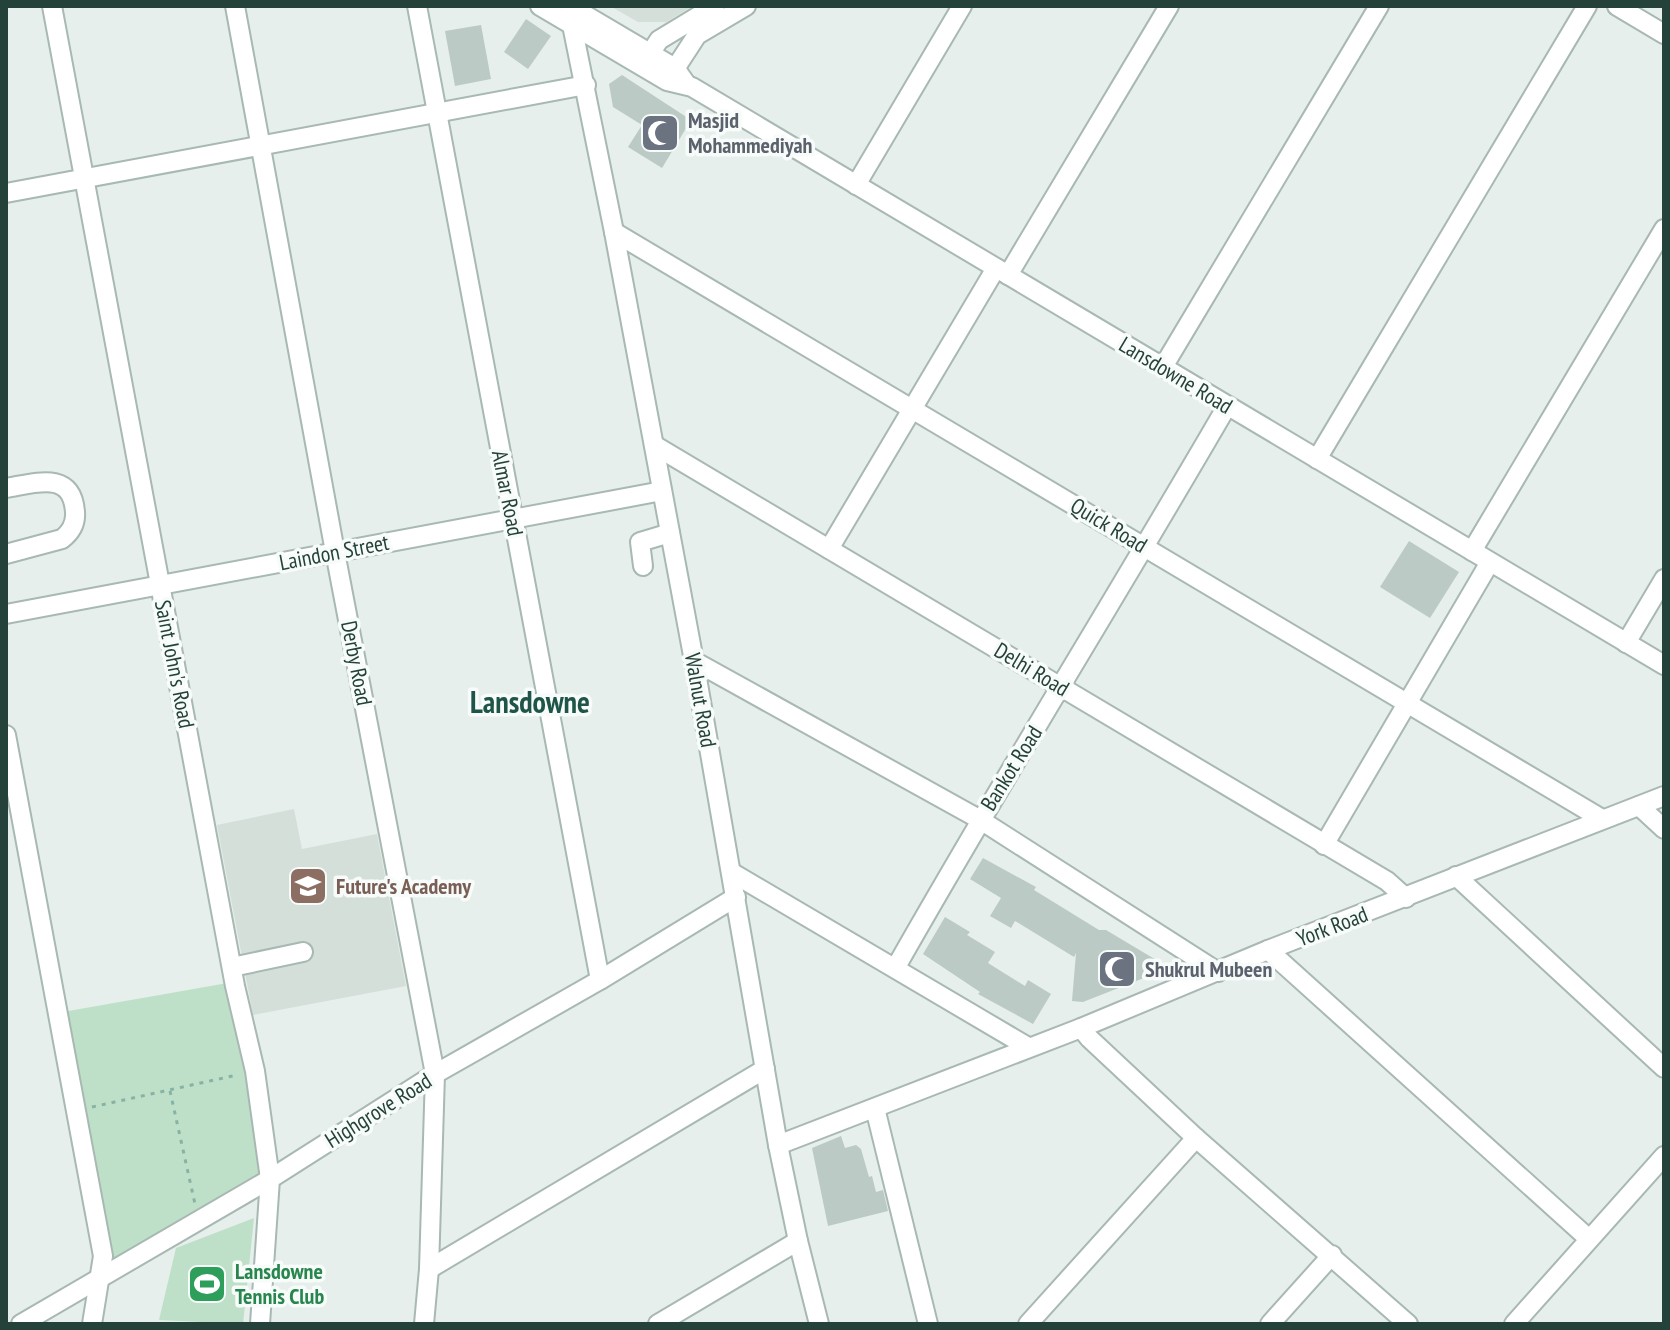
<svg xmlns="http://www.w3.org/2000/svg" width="1670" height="1330" viewBox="0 0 1670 1330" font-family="'PT Sans Narrow',sans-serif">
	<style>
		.built { fill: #d4dfda }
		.green { fill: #bfe0c8 }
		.building { fill: #bbcac4 }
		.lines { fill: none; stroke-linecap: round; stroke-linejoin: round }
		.minor-casing { stroke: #a8b8b2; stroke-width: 22 }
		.path { stroke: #86b3a5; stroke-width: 3; stroke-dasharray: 4 6; stroke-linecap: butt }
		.minor { stroke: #fff; stroke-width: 18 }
		.labels { text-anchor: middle; stroke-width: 7; stroke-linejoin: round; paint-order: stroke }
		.worship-label { font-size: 22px; font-weight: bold; fill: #5b616d; stroke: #f7fbf9; text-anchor: start }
		.street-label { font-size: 22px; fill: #24423a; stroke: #f7fbf9 }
		.education-label { font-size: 22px; font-weight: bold; fill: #785e54; stroke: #f7fbf9; text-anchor: start }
		.leisure-label { font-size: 22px; font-weight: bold; fill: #27864d; stroke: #f7fbf9; text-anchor: start }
		.district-label { font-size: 30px; font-weight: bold; fill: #1f5548; stroke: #f7fbf9 }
	</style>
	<rect width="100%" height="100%" fill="#e6efeb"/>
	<g class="built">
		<path d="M610,6H693L666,22H638Z"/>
		<path d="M294,809L302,849L377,834L406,986L253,1015L217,825Z"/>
	</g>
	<g class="green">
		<path d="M239,981L275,1176L101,1275L57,1013Z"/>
		<path d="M254,1218L243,1324L159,1320L176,1248Z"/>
	</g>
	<g class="building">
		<path d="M526,19L551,36L528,69L504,52Z"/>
		<path d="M481,25L491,79L455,86L445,31Z"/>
		<path d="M622,75L691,120L662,168L628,147L642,125L613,107L609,84Z"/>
		<path d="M1409,541L1459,572L1430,618L1380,587Z"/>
		<path d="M983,858L1036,887L1034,890L1099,930H1106L1163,964L1154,974L1083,1002L1072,1001L1076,953L1074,957L1015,921L1011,928L990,916L1001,898L970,879Z"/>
		<path d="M945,917L970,932L967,935L995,952L988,963L1025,986L1028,980L1051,994L1033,1024L978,994L980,992L923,954Z"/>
		<path d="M841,1136L845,1148L856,1145L861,1149L869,1177L872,1176L876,1192L883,1190L888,1211L828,1226L812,1148Z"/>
	</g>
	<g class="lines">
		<defs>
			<g id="minor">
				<path d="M52,6L235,986L255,1071L270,1179L260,1324"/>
				<path d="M235,6L335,552L435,1074L429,1269L424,1324"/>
				<path d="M417,6L600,980"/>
				<path d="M540,6L667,81L692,87L1664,665"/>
				<path d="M570,6L675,68L687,85"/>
				<path d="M1617,6L1664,34"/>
				<path d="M572,25L614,232L694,661L778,1145L798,1241L819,1324"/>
				<path d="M646,60L659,40L715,6"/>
				<path d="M669,78L697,35L746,6"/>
				<path d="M856,185L962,6"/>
				<path d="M6,193L586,85"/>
				<path d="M614,232L1602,819"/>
				<path d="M1008,275L1169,6"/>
				<path d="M1163,367L1379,6"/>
				<path d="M654,445L1387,881L1406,898"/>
				<path d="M1317,459L1587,6"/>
				<path d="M6,488C36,483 72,470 75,512C76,524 71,532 62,539L6,554"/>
				<path d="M829,549L996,268"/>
				<path d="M1472,551L1664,229"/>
				<path d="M643,566L640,542L670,533"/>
				<path d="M6,614L662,491"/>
				<path d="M1626,643L1664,579"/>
				<path d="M694,661L979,819L1218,972"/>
				<path d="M6,735L103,1256L92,1324"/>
				<path d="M1639,806L1664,829"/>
				<path d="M1324,845L1490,562"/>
				<path d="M731,872L1028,1047"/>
				<path d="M1456,876L1664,1068"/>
				<path d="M1268,950L1589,1239"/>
				<path d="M232,967L303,952"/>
				<path d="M896,967C1003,778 1118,594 1227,406"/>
				<path d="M1081,1028L1089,1038L1196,1138L1408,1324"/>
				<path d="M875,1108L928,1324"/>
				<path d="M778,1145L1081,1028L1268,950L1664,796"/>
				<path d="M429,1269L765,1069"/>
				<path d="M21,1324L270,1179L435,1074L600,980L736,897"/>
				<path d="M658,1324L798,1241"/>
				<path d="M1028,1324L1196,1138"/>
				<path d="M1270,1324L1332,1255"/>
				<path d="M1514,1324L1664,1156"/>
			</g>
		</defs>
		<use href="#minor" class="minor-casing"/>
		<g class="path">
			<path d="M170,1091L195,1204"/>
			<path d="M92,1107L237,1075"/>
		</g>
		<use href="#minor" class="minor"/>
	</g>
	<defs>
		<symbol id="mosque-square" viewBox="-11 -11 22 22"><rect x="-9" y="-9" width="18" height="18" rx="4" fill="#6b7280" stroke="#f7fbf9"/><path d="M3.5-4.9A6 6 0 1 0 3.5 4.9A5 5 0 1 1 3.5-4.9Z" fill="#fff"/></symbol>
		<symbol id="school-square" viewBox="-11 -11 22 22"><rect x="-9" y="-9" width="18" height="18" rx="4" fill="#8d6e63" stroke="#f7fbf9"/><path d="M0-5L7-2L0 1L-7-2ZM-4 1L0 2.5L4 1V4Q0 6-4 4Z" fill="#fff"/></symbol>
		<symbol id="stadium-square" viewBox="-11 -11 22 22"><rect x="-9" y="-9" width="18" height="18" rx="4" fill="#2e9e5b" stroke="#f7fbf9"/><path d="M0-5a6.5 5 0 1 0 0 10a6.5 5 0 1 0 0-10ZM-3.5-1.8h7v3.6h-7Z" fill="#fff"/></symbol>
	</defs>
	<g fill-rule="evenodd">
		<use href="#mosque-square" x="638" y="111" width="44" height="44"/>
		<use href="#school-square" x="286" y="864" width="44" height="44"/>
		<use href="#mosque-square" x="1095" y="947" width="44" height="44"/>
		<use href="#stadium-square" x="185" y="1262" width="44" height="44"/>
	</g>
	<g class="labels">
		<g class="worship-label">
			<text x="688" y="128">Masjid<tspan x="688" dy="25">Mohammediyah</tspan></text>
			<text x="1145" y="977">Shukrul Mubeen</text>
		</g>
		<g class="street-label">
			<text transform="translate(1176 375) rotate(31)" y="8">Lansdowne Road</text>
			<text transform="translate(508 493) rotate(79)" y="8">Almar Road</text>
			<text transform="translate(1109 525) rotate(31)" y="8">Quick Road</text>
			<text transform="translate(334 552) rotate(-11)" y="8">Laindon Street</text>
			<text transform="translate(357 663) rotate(79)" y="8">Derby Road</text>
			<text transform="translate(175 664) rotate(79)" y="8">Saint John's Road</text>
			<text transform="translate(1032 669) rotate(31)" y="8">Delhi Road</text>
			<text transform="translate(701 700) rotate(80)" y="8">Walnut Road</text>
			<text transform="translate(1011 768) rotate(-58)" y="8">Bankot Road</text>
			<text transform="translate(1332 926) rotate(-21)" y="8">York Road</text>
			<text transform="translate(378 1110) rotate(-32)" y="8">Highgrove Road</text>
		</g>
		<g class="education-label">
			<text x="336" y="894">Future's Academy</text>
		</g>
		<g class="leisure-label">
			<text x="235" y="1279">Lansdowne<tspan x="235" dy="25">Tennis Club</tspan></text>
		</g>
		<g class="district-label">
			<text x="530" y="713">Lansdowne</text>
		</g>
	</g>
	<rect width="1670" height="1330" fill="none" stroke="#24423a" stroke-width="16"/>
</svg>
